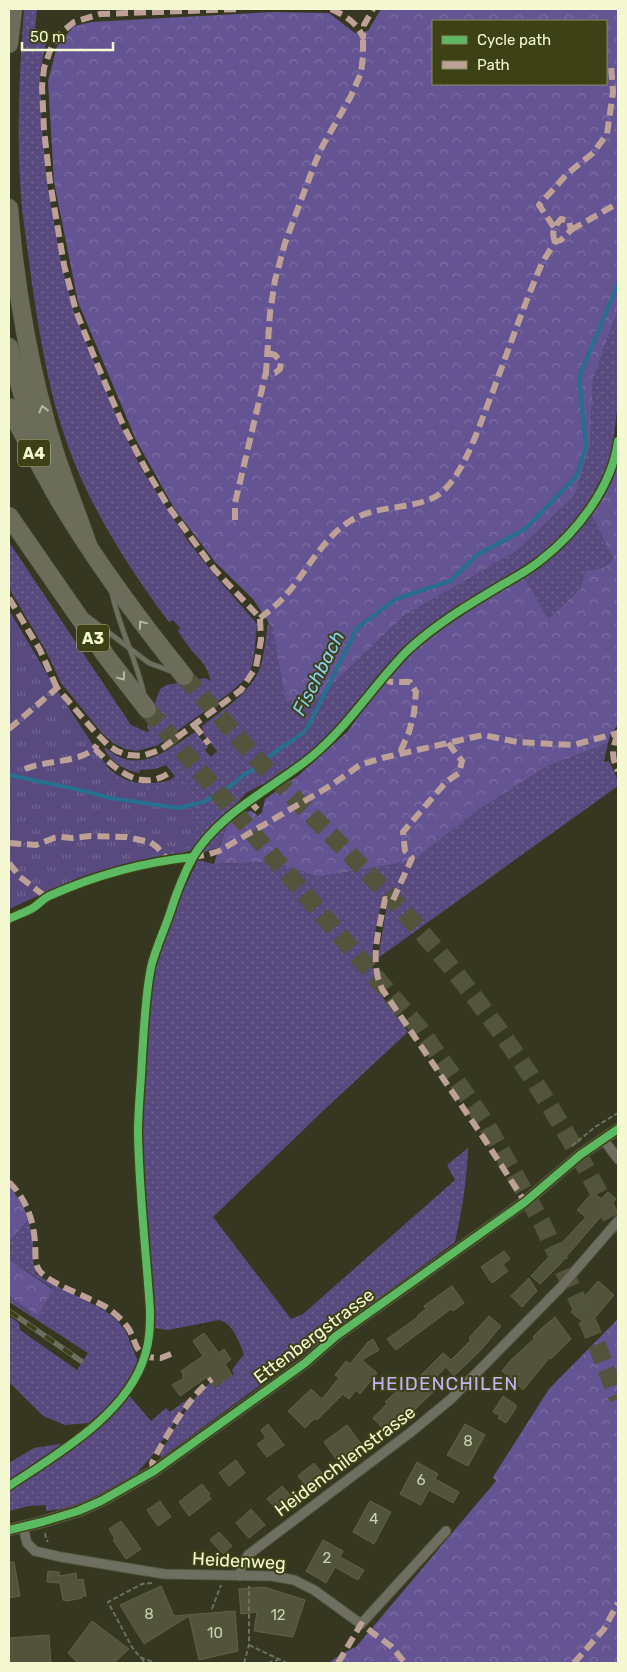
<svg xmlns="http://www.w3.org/2000/svg" width="627" height="1672" viewBox="0 0 627 1672" font-family="Rubik,sans-serif">
	<style>
		.grass { fill: url(#grass-dots) }
		.forest { fill: url(#forest-crowns); fill-rule: evenodd }
		.park { fill: url(#park-tufts) }
		.lines { fill: none; stroke-linecap: round; stroke-linejoin: round }
		.stream { stroke: #266f8e; stroke-width: 4 }
		.building { fill: #51533b; stroke: #606246 }
		.motorway-tunnel { stroke: #52543b; stroke-width: 18; stroke-dasharray: 18 9; stroke-linecap: butt }
		.service-casing { stroke: #52543e; stroke-width: 6 }
		.minor-casing { stroke: #52543e; stroke-width: 11 }
		.tertiary-casing { stroke: #52543e; stroke-width: 13 }
		.motorway-casing { stroke: #52543e; stroke-width: 19 }
		.path { stroke: #6f7062; stroke-width: 2; stroke-dasharray: 5 2.5; stroke-linecap: butt }
		.service { stroke: #6e6f61; stroke-width: 4.5 }
		.minor { stroke: #6e6f61; stroke-width: 9 }
		.tertiary { stroke: #6e6f61; stroke-width: 11 }
		.motorway { stroke: #6b6d5a; stroke-width: 18 }
		.rail-casing { stroke: #6c6e5e; stroke-width: 5.5 }
		.rail { stroke: #3d4116; stroke-width: 4; stroke-dasharray: 11; stroke-linecap: butt }
		.quiet { stroke: #bda197; stroke-width: 6; stroke-dasharray: 12 6; stroke-linecap: butt }
		.cycleway-casing { stroke: #3d4116; stroke-width: 11 }
		.cycleway { stroke: #5cba63; stroke-width: 8 }
		.oneway { stroke: #b6ba9b }
		.labels { text-anchor: middle; stroke-width: 4; stroke-linejoin: round; paint-order: stroke }
		.number-label { font-size: 15px; fill: #cbd0ac }
		.shield { fill: #3d4116; stroke: #bdc299; stroke-width: 1 }
		.shield-label { font-size: 16px; font-weight: bold; fill: #f4f9d1 }
		.street-label { font-size: 18px; fill: #f4f9d1; stroke: #3d4116 }
		.water-label { font-size: 19px; font-style: italic; fill: #89cff5; stroke: #3d4116 }
		.neighbourhood-label { font-size: 19px; letter-spacing: 1px; fill: #c2b3fa; stroke: #3d4116 }
	</style>
	<defs>
		<pattern id="grass-dots" width="8" height="8" patternUnits="userSpaceOnUse" patternTransform="scale(1.25)"><rect width="8" height="8" fill="#584a7f"/><path d="M2 2h.1M6 6h.1" fill="none" stroke="#716590" stroke-width="1.8" stroke-linecap="round"/></pattern>
		<pattern id="forest-crowns" width="20" height="18" patternUnits="userSpaceOnUse" patternTransform="scale(1.25)"><rect width="20" height="18" fill="#655493"/><path d="M2 6a3 3 0 1 1 6 0M12 15a3 3 0 1 1 6 0" fill="none" stroke="#7c6da1"/></pattern>
		<pattern id="park-tufts" width="24" height="20" patternUnits="userSpaceOnUse" patternTransform="scale(1.25)"><rect width="24" height="20" fill="#584a7f"/><path d="M3 7l-1-3M5 7V3M7 7l1-3M15 17l-1-3M17 17v-4M19 17l1-3" fill="none" stroke="#716590"/></pattern>
	</defs>
	<rect width="100%" height="100%" fill="#353720"/>
	<g class="grass">
		<path d="M24,9H37L35,32L46,43L40,71L42,130L47,183L62,267L74,312L121,427L142,470L188,541L212,572L257,624L254,656L251,669L244,680L231,692L158,745L137,751L125,749L113,743L102,733L61,683L46,651L9,588V542L131,725L147,732L149,731L147,726L160,689L166,685L206,678L210,681C209,667 200,660 192,651C187,644 182,638 178,631L180,628L173,620L169,622C131,572 89,506 68,446C49,394 40,338 32,284C29,259 25,234 22,209C16,142 19,75 24,9Z"/>
		<path d="M618,313V402L612,452L607,473L599,489L585,510L554,544L539,558L522,570L447,615L432,626L422,644L384,681L367,692L344,723L303,761L274,781L261,785L246,793L232,809L215,823L190,851L139,861L54,887L94,756C114,773 126,786 153,783C162,782 169,782 175,776L166,765L155,769L140,770L139,773C124,770 111,762 104,749L106,748C138,776 166,751 195,732L208,747L205,750L211,757L217,751C211,743 202,737 202,726C225,708 255,691 262,661C265,648 266,635 268,622L318,698L405,615L517,551L575,495L590,446L593,380L612,326Z"/>
		<path d="M591,514L613,559L605,567L585,571L580,589L547,620L523,575C552,558 568,536 591,514Z"/>
		<path d="M608,743L604,762L609,761C613,770 618,777 618,786L378,958L388,899L382,898C378,924 367,953 375,979C380,998 397,1016 408,1032L325,1109L213,1217L291,1319L303,1314L455,1180L447,1165L468,1148C467,1180 462,1210 455,1242L161,1458L160,1454C173,1433 190,1397 210,1383L215,1388L234,1374L232,1370L244,1354C239,1342 233,1323 219,1320L168,1330L154,1328L142,1133L150,999L156,965L178,901L198,860L214,864L275,862L318,877L413,861L477,811L548,766Z"/>
		<path d="M227,824L219,847L202,853L201,852L204,847Z"/>
		<path d="M29,1219L33,1244V1261L36,1273L47,1281L104,1310L118,1321L126,1332L137,1359L138,1365L128,1382L108,1407L89,1423L65,1425L43,1416L9,1382V1316L19,1323L20,1330L77,1370L88,1353L9,1302V1296L38,1315L52,1288L9,1259V1242Z"/>
		<path d="M128,1394L151,1421L166,1408L170,1412L192,1396L151,1457L137,1473L104,1492L81,1503L62,1509L46,1511V1505L29,1506L9,1511V1491L77,1445L102,1423Z"/>
		<path d="M66,1443L9,1482V1463L34,1448Z"/>
	</g>
	<g class="forest">
		<path d="M381,9H618V313L612,326L593,380L590,446L575,495L517,551L405,615L318,698L286,701L273,629L253,599L215,562L174,508L136,440L78,302L54,182L48,81L57,46L74,26L92,22L273,12L329,13L355,33L368,31ZM433,21H606V84H433Z"/>
		<path d="M618,458V725L610,735L608,743L548,766L477,811L413,861L318,877L275,862L214,864L227,824L245,812L252,811L258,816L262,812L265,799L299,775L347,732L384,681L417,648L448,625L523,575L548,619L580,589L585,571L605,567L613,559L591,514L605,491Z"/>
		<path d="M9,1186L21,1202L29,1219L9,1242Z"/>
		<path d="M9,1259L52,1289L38,1316L9,1296Z"/>
		<path d="M618,1319V1663H329L341,1654L356,1647L496,1481L493,1477L549,1389Z"/>
	</g>
	<path class="park" d="M9,610L53,684L116,780L150,790L187,783L196,843L64,884L9,909Z"/>
	<g class="lines">
		<path class="stream" d="M9,775L80,790L110,798L178,808L204,802L232,785L242,776L258,767L271,755L303,733L308,727L357,628L396,599L450,581L477,555L525,529L577,476L586,446L579,377L618,284"/>
	</g>
	<g class="building">
		<path d="M593,1192L601,1199L608,1192L616,1199L559,1265L540,1284L531,1276L586,1217L577,1210Z"/>
		<path d="M504,1251L510,1259L503,1264L508,1271L492,1283L481,1267Z"/>
		<path d="M529,1278L537,1291L522,1307L511,1296Z"/>
		<path d="M598,1281L614,1295L588,1326L571,1312Z"/>
		<path d="M452,1286L464,1303L453,1311L451,1309L396,1350L387,1339L418,1317L417,1316L426,1309L424,1306Z"/>
		<path d="M489,1316L501,1326L480,1351L454,1376L446,1367L430,1384L435,1390L402,1422L398,1418L385,1431L373,1418L387,1404L385,1402L398,1390L402,1394L443,1353L451,1360L471,1340L469,1338Z"/>
		<path d="M555,1317L571,1339L551,1359L550,1357L523,1390L502,1371L510,1361L535,1338L533,1337L542,1328Z"/>
		<path d="M204,1333L219,1353L224,1349L231,1359L225,1364L232,1375L214,1387L207,1377L180,1396L172,1385L184,1378L182,1376L184,1375L181,1371L203,1356L193,1341Z"/>
		<path d="M373,1339L379,1350L362,1360L377,1373L360,1394L356,1390L349,1399L343,1394L317,1420L315,1418L305,1428L288,1411L311,1389L322,1399L339,1378L335,1375L346,1361L350,1364L368,1342Z"/>
		<path d="M503,1396L516,1405V1408L506,1423L498,1418L500,1416L493,1412Z"/>
		<path d="M268,1424L284,1445L267,1457L257,1444L266,1438L261,1430Z"/>
		<path d="M465,1424L485,1435L468,1466L447,1455Z"/>
		<path d="M347,1425L362,1445L339,1463L324,1442Z"/>
		<path d="M236,1460L245,1473L229,1486L219,1473Z"/>
		<path d="M417,1462L438,1474L435,1479L459,1492L453,1503L429,1490L421,1505L400,1494Z"/>
		<path d="M314,1463L325,1477L310,1490L298,1476Z"/>
		<path d="M202,1484L210,1494L208,1495L211,1499L189,1516L179,1502Z"/>
		<path d="M282,1486L293,1498L278,1511L267,1499Z"/>
		<path d="M160,1501L171,1517L158,1526L147,1510Z"/>
		<path d="M370,1501L391,1512L374,1544L353,1532Z"/>
		<path d="M251,1509L265,1525L249,1538L236,1523Z"/>
		<path d="M121,1521L141,1549L126,1559L113,1540L115,1539L109,1529Z"/>
		<path d="M219,1532L232,1546L223,1554L210,1540Z"/>
		<path d="M323,1540L343,1551L340,1557L364,1570L358,1580L335,1567L326,1583L306,1571Z"/>
		<path d="M9,1562H14L20,1596L9,1598Z"/>
		<path d="M48,1571L59,1572L60,1576L76,1573L77,1580L83,1579L86,1596H82V1598L67,1601L63,1600L60,1583L47,1582Z"/>
		<path d="M161,1586L174,1616L235,1611L238,1651L199,1660L189,1616L144,1644L120,1605Z"/>
		<path d="M264,1587L305,1600L293,1637L254,1631L257,1612L241,1614L239,1589Z"/>
		<path d="M92,1621L129,1649L114,1663H78L68,1653Z"/>
		<path d="M49,1635L51,1663H9V1638Z"/>
	</g>
	<g class="lines">
		<g class="motorway-tunnel">
			<path d="M184,676C213,708 241,742 271,774C311,816 353,856 392,899C483,998 561,1110 618,1232"/>
			<path d="M147,709L419,1028L485,1122L542,1223L590,1327L618,1399"/>
		</g>
		<defs>
			<g id="service">
				<path d="M112,593C119,628 137,660 144,695"/>
				<path d="M88,617L149,663L173,672"/>
			</g>
			<g id="minor">
				<path d="M603,1139L618,1159"/>
				<path d="M23,1527L27,1543L35,1551L61,1557L164,1574L272,1576L294,1580L314,1590L361,1624L446,1531"/>
				<path d="M240,1576L241,1567L248,1555L411,1432L451,1399L561,1287L618,1221"/>
			</g>
			<path id="tertiary" d="M9,1530L42,1522L78,1511L101,1501L154,1471L305,1363L336,1336L525,1202L580,1155L618,1129"/>
			<g id="motorway">
				<path d="M9,44L13,9"/>
				<path d="M9,208C15,289 31,378 56,456C66,486 78,516 88,545"/>
				<path d="M9,347L30,421L38,442"/>
				<path d="M9,407C25,438 41,468 58,498C95,561 138,619 184,676"/>
				<path d="M9,516L106,656L147,709"/>
			</g>
		</defs>
		<use href="#service" class="service-casing"/>
		<use href="#minor" class="minor-casing"/>
		<use href="#tertiary" class="tertiary-casing"/>
		<use href="#motorway" class="motorway-casing"/>
		<g class="path">
			<path d="M572,1146L595,1127L618,1113"/>
			<path d="M45,1533L46,1539L48,1542"/>
			<path d="M152,1583L142,1584L108,1602L132,1647L140,1657L155,1663"/>
			<path d="M212,1609L221,1585"/>
			<path d="M249,1645L287,1663"/>
			<path d="M141,1658L145,1663"/>
			<path d="M244,1663L249,1645V1586"/>
			<path d="M268,1663L278,1660"/>
		</g>
		<use href="#service" class="service"/>
		<use href="#minor" class="minor"/>
		<use href="#tertiary" class="tertiary"/>
		<use href="#motorway" class="motorway"/>
		<defs>
			<path id="rail" d="M9,1311L81,1361"/>
		</defs>
		<use href="#rail" class="rail-casing"/>
		<use href="#rail" class="rail"/>
		<g class="quiet">
			<path d="M331,9C346,16 356,22 363,37L364,25L373,9"/>
			<path d="M554,227L539,205L567,174L593,153L607,134L613,92L611,65"/>
			<path d="M571,230L618,203"/>
			<path d="M268,353L275,355L281,362L280,369L275,373L266,372L270,313L275,280L285,243L315,163L323,145L351,96L361,73L363,56V37"/>
			<path d="M235,520V503L266,372"/>
			<path d="M9,598L40,650L57,688"/>
			<path d="M260,618C269,611 278,604 286,595C307,571 322,539 350,521C378,503 420,511 442,492C466,471 481,420 493,391C509,348 524,305 542,263L555,242L561,240L571,230L569,221L561,219C554,227 551,232 555,242"/>
			<path d="M382,678L391,682H410L416,692L414,713L409,732L401,750L403,754"/>
			<path d="M194,725L209,744"/>
			<path d="M9,729L57,688L95,732L108,745L117,751L128,755L142,756L160,750L241,690L256,667L261,640L260,618L214,569L168,506L144,466L123,425L97,364L76,311L64,265L50,182L44,130L42,87L44,68L52,45L62,32L74,22L100,14L241,9"/>
			<path d="M618,734C612,748 611,757 618,771"/>
			<path d="M448,743L462,761L459,773L446,782L403,832L405,851L412,858L393,900L385,899C379,929 369,961 382,989L483,1137L525,1202"/>
			<path d="M95,749C115,768 139,793 169,773"/>
			<path d="M25,769C45,760 85,763 97,745"/>
			<path d="M249,801L260,812"/>
			<path d="M9,843L36,845L54,838L61,837L72,838L90,836L126,837L150,842L157,847L168,860"/>
			<path d="M192,857L206,855L219,851L330,786L360,765L382,758L483,735L517,742L573,745L618,733"/>
			<path d="M9,863L20,877L46,897"/>
			<path d="M9,1182C26,1199 34,1220 35,1244C36,1253 34,1263 39,1270C47,1283 91,1298 106,1307C115,1313 125,1322 130,1331C136,1343 134,1347 145,1357L161,1358L171,1354"/>
			<path d="M154,1471L152,1463C163,1440 191,1394 212,1379"/>
			<path d="M338,1663L361,1624L392,1647L405,1663"/>
			<path d="M574,1663L604,1629L618,1603"/>
		</g>
		<defs>
			<g id="cycleway">
				<path d="M9,919C17,915 26,912 33,908C39,904 43,899 49,896C94,876 144,862 193,857"/>
				<path d="M9,1486C57,1454 128,1414 145,1355C150,1340 150,1325 150,1310C146,1251 139,1192 138,1133C138,1108 141,1083 142,1058C144,1028 145,997 151,967C155,950 163,933 169,916C175,897 183,875 193,857C219,813 273,788 311,757C349,726 374,684 408,650C436,624 468,605 500,586C514,578 529,570 541,560C577,532 612,487 618,441"/>
				<path d="M9,1530L42,1522L78,1511L101,1501L154,1471L305,1363L336,1336L525,1202L580,1155L618,1129"/>
			</g>
		</defs>
		<use href="#cycleway" class="cycleway-casing"/>
		<use href="#cycleway" class="cycleway"/>
	</g>
	<defs><path id="oneway-chevron" d="M-2-3.5L2.5 0L-2 3.5" fill="none" stroke-width="1.6" stroke-linecap="round" stroke-linejoin="round" transform="scale(1.25)"/></defs>
	<g class="oneway">
		<use href="#oneway-chevron" transform="translate(43 409) rotate(-104)"/>
		<use href="#oneway-chevron" transform="translate(142 624) rotate(-127)"/>
		<use href="#oneway-chevron" transform="translate(122 677) rotate(53)"/>
	</g>
	<g class="labels">
		<g class="number-label">
			<text x="468" y="1446">8</text>
			<text x="421" y="1485">6</text>
			<text x="374" y="1524">4</text>
			<text x="327" y="1563">2</text>
			<text x="149" y="1619">8</text>
			<text x="278" y="1620">12</text>
			<text x="215" y="1638">10</text>
		</g>
		<g class="shield">
			<rect x="18" y="439.5" width="32" height="27" rx="4"/>
			<rect x="77" y="624.5" width="32" height="27" rx="4"/>
		</g>
		<g class="shield-label">
			<text x="34" y="459">A4</text>
			<text x="93" y="644">A3</text>
		</g>
		<g class="street-label">
			<text transform="translate(314 1336) rotate(-37)" y="6">Ettenbergstrasse</text>
			<text transform="translate(345 1461) rotate(-37)" y="6">Heidenchilenstrasse</text>
			<text transform="translate(239 1561) rotate(3)" y="6">Heidenweg</text>
		</g>
		<g class="water-label">
			<text transform="translate(318 673) rotate(-63)" y="7">Fischbach</text>
		</g>
		<g class="neighbourhood-label">
			<text x="445" y="1390">HEIDENCHILEN</text>
		</g>
	</g>
	<rect width="627" height="1672" fill="none" stroke="#f4f9d1" stroke-width="20"/>
	<rect x="432" y="20" width="175" height="65" fill="#3d4116" stroke="#868b61"/>
	<rect x="442" y="36" width="25" height="8" fill="#5cba63" stroke="#868b61"/>
	<text x="477" y="45" font-size="15" fill="#f4f9d1">Cycle path</text>
	<rect x="442" y="61" width="25" height="8" fill="#bda197" stroke="#868b61"/>
	<text x="477" y="70" font-size="15" fill="#f4f9d1">Path</text>
	<path d="M22 42v8h91v-8" fill="none" stroke="#f4f9d1" stroke-width="2.5"/>
	<text x="30" y="42" font-size="15" fill="#f4f9d1" stroke="#3d4116" stroke-width="4" paint-order="stroke">50 m</text>
</svg>
